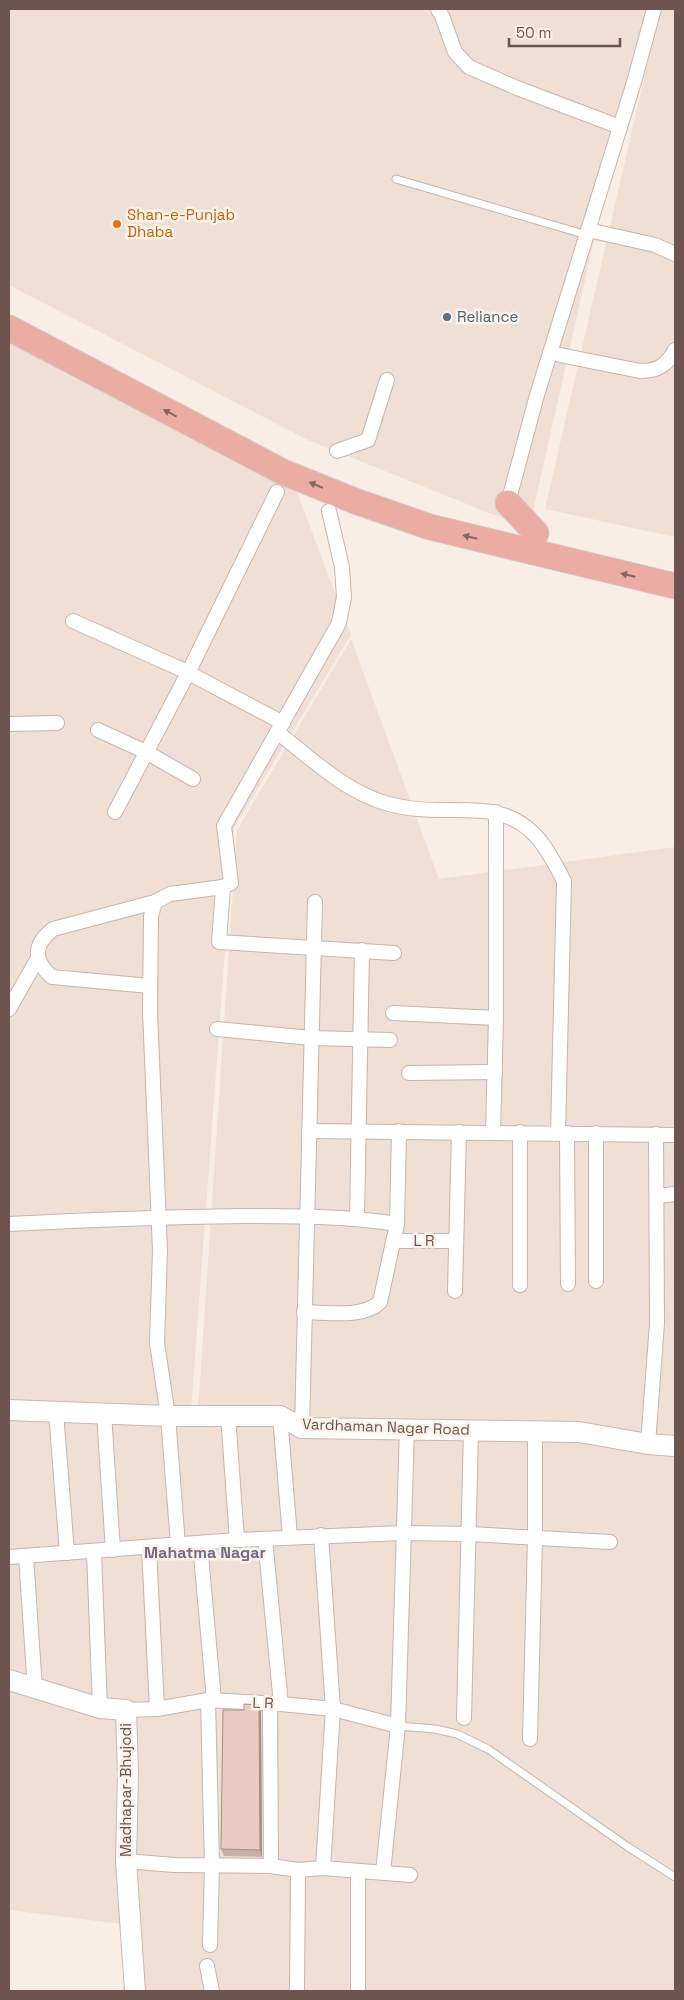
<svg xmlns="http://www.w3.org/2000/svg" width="684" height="2000" viewBox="0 0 684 2000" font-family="'Space Grotesk',sans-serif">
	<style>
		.residential { fill: #efdfd4 }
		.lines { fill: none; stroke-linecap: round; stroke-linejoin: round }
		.lane-casing { stroke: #c8b5ad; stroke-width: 9 }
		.street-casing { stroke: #c8b5ad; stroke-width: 16 }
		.secondary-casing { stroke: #cdb7ae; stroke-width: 22 }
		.highway-casing { stroke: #d4ccca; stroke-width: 27 }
		.lane { stroke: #fff; stroke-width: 7 }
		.street { stroke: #fff; stroke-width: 14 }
		.secondary { stroke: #fff; stroke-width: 20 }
		.highway { stroke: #ebaca4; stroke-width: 25 }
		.wall { fill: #caafa5 }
		.shaded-wall { fill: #a48e86 }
		.building { fill: #ebcbc0; stroke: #a48e86 }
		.oneway { fill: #87665f }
		.food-dot { fill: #e8710a; stroke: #fcf3ea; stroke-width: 2 }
		.service-dot { fill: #5c6f8a; stroke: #fcf3ea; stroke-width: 2 }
		.labels { text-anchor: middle; stroke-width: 5; stroke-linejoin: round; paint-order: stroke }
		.food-label { font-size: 15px; fill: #c56008; stroke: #fcf3ea; text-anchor: start }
		.service-label { font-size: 15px; fill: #4e5e75; stroke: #fcf3ea; text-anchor: start }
		.street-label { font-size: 15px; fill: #6e544e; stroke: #fcf3ea }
		.neighbourhood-label { font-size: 16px; font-weight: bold; fill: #79668b; stroke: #fcf3ea }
	</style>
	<rect width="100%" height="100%" fill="#f9eee5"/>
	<g class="residential">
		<path d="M9,9H646L529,529L308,440L9,285Z"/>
		<path d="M660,9H675V537L545,509Z"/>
		<path d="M9,319L286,463L351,635L234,828L191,1411L9,1404Z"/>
		<path d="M351,639L439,879L675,847V1437L638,1433L198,1412L237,830Z"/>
		<path d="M9,1406L675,1442V1991H142L137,1926L9,1910Z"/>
	</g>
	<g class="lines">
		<defs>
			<g id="lane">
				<path d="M396,179L587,235"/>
				<path d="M398,1726L435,1729L457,1734L488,1749L628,1847L675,1877"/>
			</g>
			<g id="street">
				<path d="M438,9L442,16L455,52L469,67L517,88L620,127"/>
				<path d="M588,230L655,245L675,254"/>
				<path d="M550,353L640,371C658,371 667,365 675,350"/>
				<path d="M337,451L368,440L387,380"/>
				<path d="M508,503L537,395L634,82L654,9"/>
				<path d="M329,511L342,567L344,597L339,623L224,826L231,883L223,887L219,942L394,953"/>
				<path d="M73,621L183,670L283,723"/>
				<path d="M9,724L57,723"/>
				<path d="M98,730L146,752L193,779"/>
				<path d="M277,732C307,755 338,785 374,799C393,807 420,810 441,810C477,810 509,807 536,836C548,849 556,866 564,881L558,1133"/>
				<path d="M115,812L188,673L277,492"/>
				<path d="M150,986L52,977C33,960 33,945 53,929L155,902"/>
				<path d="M9,1009L38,958"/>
				<path d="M393,1013L496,1018"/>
				<path d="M217,1029L311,1038L390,1040"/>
				<path d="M409,1073L495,1072"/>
				<path d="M309,1131L675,1135"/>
				<path d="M493,1132L496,1018V812"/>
				<path d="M520,1132V1285"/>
				<path d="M567,1133L568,1284"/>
				<path d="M596,1133V1281"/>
				<path d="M657,1196L675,1194"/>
				<path d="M357,1218L362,950"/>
				<path d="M9,1224C86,1220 163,1217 241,1216C293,1216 345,1216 397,1224"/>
				<path d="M394,1241H455"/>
				<path d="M455,1291L459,1132"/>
				<path d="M304,1312C327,1312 363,1319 380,1302L397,1224L399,1131"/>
				<path d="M56,1412L67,1553"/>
				<path d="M104,1414L113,1550"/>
				<path d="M228,1415L237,1540"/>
				<path d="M280,1416L290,1537"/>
				<path d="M302,1428L315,902"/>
				<path d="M648,1444L657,1323L656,1134"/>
				<path d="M321,1535L333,1709L323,1868"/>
				<path d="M265,1539L281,1704"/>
				<path d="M200,1544L214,1700"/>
				<path d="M178,1545L168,1416L157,1343L160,1250L150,1011L151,916L155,902L170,894L223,887"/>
				<path d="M149,1548L157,1709"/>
				<path d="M94,1552L100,1708"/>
				<path d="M26,1556L35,1689"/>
				<path d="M9,1557L237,1540L403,1533L470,1534L610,1542"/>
				<path d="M208,1700L212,1866L210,1945"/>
				<path d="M270,1703L271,1866"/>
				<path d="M126,1710L157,1709L208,1700L281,1704L333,1709L398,1726"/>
				<path d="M464,1718L471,1430"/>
				<path d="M530,1739L535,1538V1431"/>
				<path d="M126,1861L174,1865L271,1866L298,1870L323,1868L410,1875"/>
				<path d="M358,1871V1991"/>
				<path d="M383,1872L398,1726L407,1429"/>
				<path d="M207,1966L212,1991"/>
				<path d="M297,1991L298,1870"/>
			</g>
			<g id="secondary">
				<path d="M9,1410L168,1416H280L302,1428L579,1432L648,1444L675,1446"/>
				<path d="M9,1680L100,1708L126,1710L128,1774L126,1861L135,1991"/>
			</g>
			<g id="highway">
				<path d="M9,328L283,472L355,501L430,527L675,586"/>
				<path d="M508,503L536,533"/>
			</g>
		</defs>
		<use href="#lane" class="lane-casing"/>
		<use href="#street" class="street-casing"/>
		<use href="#secondary" class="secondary-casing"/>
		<use href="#highway" class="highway-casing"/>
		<use href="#lane" class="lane"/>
		<use href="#street" class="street"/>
		<use href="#secondary" class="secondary"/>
		<use href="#highway" class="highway"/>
	</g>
	<path class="wall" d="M259,1705L261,1712L262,1857L224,1856L221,1849L244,1710Z"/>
	<path class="shaded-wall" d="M259,1705L261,1712L262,1857L260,1850Z"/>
	<path class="building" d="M244,1704L259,1705L260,1850L221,1849L223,1710H244Z"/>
	<defs><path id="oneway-solid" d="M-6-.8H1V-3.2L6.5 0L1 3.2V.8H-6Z" transform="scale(1.25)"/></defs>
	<g class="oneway">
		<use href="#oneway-solid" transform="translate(170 413) rotate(-152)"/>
		<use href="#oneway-solid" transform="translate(316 485) rotate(-158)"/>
		<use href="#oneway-solid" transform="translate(470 537) rotate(-166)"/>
		<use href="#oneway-solid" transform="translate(628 575) rotate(-167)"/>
	</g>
	<circle class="food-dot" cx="117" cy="224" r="5"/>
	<circle class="service-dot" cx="447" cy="317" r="5"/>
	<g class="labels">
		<g class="food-label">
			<text x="127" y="220">Shan-e-Punjab<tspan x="127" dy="17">Dhaba</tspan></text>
		</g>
		<g class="service-label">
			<text x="457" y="322">Reliance</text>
		</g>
		<g class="street-label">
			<text x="424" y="1246">L R</text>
			<text transform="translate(386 1427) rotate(2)" y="5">Vardhaman Nagar Road</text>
			<text transform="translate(263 1703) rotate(2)" y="5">L R</text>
			<text transform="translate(126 1790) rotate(-90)" y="5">Madhapar-Bhujodi</text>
		</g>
		<g class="neighbourhood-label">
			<text x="205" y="1558">Mahatma Nagar</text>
		</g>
	</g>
	<rect width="684" height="2000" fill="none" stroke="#6e544e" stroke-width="20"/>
	<path d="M509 38v8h111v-8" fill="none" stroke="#6e544e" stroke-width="2.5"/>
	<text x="516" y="38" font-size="15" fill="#6e544e" stroke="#fcf3ea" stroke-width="4" paint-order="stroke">50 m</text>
</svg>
